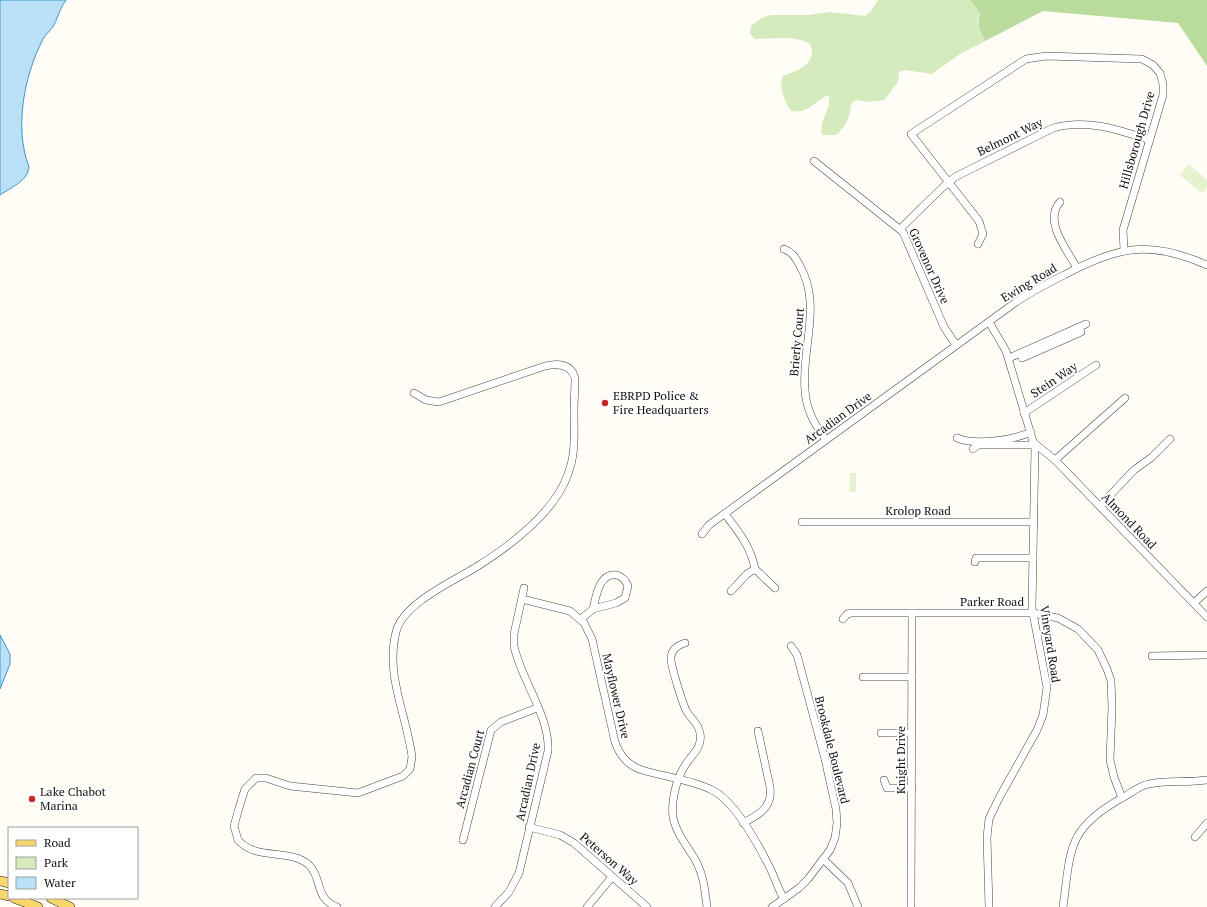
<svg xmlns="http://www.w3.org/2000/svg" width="1207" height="907" viewBox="0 0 1207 907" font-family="'PT Serif',serif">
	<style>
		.green { fill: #d5ebbd }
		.forest { fill: #b9dc9c }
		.pitch { fill: #e6f2cf }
		.water { fill: #b9e0f7; stroke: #3f96cf }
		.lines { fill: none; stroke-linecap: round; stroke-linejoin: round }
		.minor-casing { stroke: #444; stroke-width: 8 }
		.major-casing { stroke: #222; stroke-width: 10 }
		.minor { stroke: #fff; stroke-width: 7 }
		.major { stroke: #f9d66b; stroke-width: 9 }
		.poi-dot { fill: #c4262e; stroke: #fff; stroke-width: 1.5 }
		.labels { text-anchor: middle; stroke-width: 4; stroke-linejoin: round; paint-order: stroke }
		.street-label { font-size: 12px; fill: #111; stroke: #fff }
		.poi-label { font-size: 12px; fill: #111; stroke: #fff; text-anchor: start }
	</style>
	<rect width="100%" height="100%" fill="#fffdf5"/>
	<path class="green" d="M878,0H970L980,13L977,22L985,41L960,54L932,74L905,70L899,72L898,82L884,100L868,102L856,100L851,104C850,118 846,126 836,135H822C819,116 831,113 829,95C813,101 810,114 791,111C785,103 778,85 783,76C798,70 818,64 810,44C794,35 774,39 755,39L750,34L751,26L761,18L771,15H808L830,12L865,16L871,11Z"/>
	<path class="forest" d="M970,0H1207V66L1178,23L1043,11L985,41C980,28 976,27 980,13Z"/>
	<g class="pitch">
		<path d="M1189,164L1207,180V188L1203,193L1200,192L1180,175Z"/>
		<path d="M850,473H856V492H849Z"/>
	</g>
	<g class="water">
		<path d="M0,0H66C59,10 59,15 54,25C51,30 46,34 43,39C24,76 14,128 29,167C28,181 10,188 0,195Z"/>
		<path d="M0,635L10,654V664L0,689Z"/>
	</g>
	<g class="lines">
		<defs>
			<g id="minor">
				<path d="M814,161L903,232L944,327L956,345"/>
				<path d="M1060,202C1043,221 1067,250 1077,268"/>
				<path d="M900,229L943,187L955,177L1053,128C1087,119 1117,129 1150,140"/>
				<path d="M978,244L983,234L979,221L911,134L1026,59L1046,56L1142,59L1153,65L1160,73L1163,84V95L1123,230L1124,250"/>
				<path d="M784,249C792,252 795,257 799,264C823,305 801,347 805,390C806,410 815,425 826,440"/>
				<path d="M1009,358L1086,324"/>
				<path d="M1022,358L1081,332"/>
				<path d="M1024,413L1096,365"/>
				<path d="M957,438C976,446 1013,440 1031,432"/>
				<path d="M1034,443L1055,460L1207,617"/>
				<path d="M973,449L978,445H1035"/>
				<path d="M1055,460L1125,398"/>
				<path d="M1100,506L1134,470L1152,457L1170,439"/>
				<path d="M725,514C738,531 751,547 755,569"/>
				<path d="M802,522H1034"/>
				<path d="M702,534L709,525L1016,302C1031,292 1048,283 1064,275C1118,246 1150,240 1207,265"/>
				<path d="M975,562L976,558H1033"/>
				<path d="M755,569L775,588"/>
				<path d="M731,591L747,574L755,569"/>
				<path d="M522,599L570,611L584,623L592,639L615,742C619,754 627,764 639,769C663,777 690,779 712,790C735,801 759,846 770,868C775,878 778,889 784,899"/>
				<path d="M1194,603L1207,591"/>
				<path d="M581,619L593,609L616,603L625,598L628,586C626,581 623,577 617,575C599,572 596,597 593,609"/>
				<path d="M843,619L847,614L851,613H1033L1058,618L1078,629L1098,650L1107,669L1111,681L1112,707L1110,760L1114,777L1122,798"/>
				<path d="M685,643C678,645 672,649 671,657C670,664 683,705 687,712C692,720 698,723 700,733C703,748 691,755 684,767C676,781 671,801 673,817C676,834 689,848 697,863C704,877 705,892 707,907"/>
				<path d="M1152,656L1207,655"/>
				<path d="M863,677H912"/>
				<path d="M881,733H911"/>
				<path d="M884,780L887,788H912"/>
				<path d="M743,823C759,815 773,807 770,787L758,731"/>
				<path d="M529,827L560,835L574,843L647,907"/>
				<path d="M1195,837L1207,823"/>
				<path d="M463,840L491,730L501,722L537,708"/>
				<path d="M823,859L848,883L858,907"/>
				<path d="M337,907C314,898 323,879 309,865C290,848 256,861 238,840L234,826L239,808L245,789L256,778H266L290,786L358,793L403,776L410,769L412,757C407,716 385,675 396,632C403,603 454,581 478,566C511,545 555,512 568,474C576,453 574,434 574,412C574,401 575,390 575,378C571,364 558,363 545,366L439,402L426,400L414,393"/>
				<path d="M495,907L509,892L519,873L548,751C550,716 521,680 514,646V634L524,588"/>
				<path d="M587,907L612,877"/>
				<path d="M772,907L799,888L808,879L830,850L835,838L837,823L836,809L825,759L797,655L791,646"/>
				<path d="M911,907L912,613"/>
				<path d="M989,907L987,837L989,819L999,798L1037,730L1043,715L1047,687L1032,608L1035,448L1006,351L989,322"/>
				<path d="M1063,907C1071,850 1066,829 1122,798C1130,794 1140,785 1149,784C1167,780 1188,783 1207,780"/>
			</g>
			<g id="major">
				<path d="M0,881L9,883"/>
				<path d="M0,894L9,896"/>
				<path d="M14,898L38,907"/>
				<path d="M51,898L70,907"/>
			</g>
		</defs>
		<use href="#minor" class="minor-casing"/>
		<use href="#major" class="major-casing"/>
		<use href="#minor" class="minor"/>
		<use href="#major" class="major"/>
	</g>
	<g class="poi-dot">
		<circle cx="605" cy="403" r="4"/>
		<circle cx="32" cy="799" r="4"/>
	</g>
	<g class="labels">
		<g class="street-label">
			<text transform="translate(1010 137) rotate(-26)" y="4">Belmont Way</text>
			<text transform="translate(1137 140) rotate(-74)" y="4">Hillsborough Drive</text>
			<text transform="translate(929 266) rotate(66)" y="4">Grovenor Drive</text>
			<text transform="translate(1029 283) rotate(-31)" y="4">Ewing Road</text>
			<text transform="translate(797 342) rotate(-85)" y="4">Brierly Court</text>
			<text transform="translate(1054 380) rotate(-34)" y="4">Stein Way</text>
			<text transform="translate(838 418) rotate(-36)" y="4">Arcadian Drive</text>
			<text x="918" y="515">Krolop Road</text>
			<text transform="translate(1129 521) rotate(46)" y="4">Almond Road</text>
			<text x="992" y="606">Parker Road</text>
			<text transform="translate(1050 644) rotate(81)" y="4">Vineyard Road</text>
			<text transform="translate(616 696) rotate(77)" y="4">Mayflower Drive</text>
			<text transform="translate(832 750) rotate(76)" y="4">Brookdale Boulevard</text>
			<text transform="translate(901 760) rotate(-90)" y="4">Knight Drive</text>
			<text transform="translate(470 769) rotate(-75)" y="4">Arcadian Court</text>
			<text transform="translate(528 782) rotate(-78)" y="4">Arcadian Drive</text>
			<text transform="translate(609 859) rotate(41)" y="4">Peterson Way</text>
		</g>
		<g class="poi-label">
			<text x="613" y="400">EBRPD Police &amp;<tspan x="613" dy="14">Fire Headquarters</tspan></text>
			<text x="40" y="796">Lake Chabot<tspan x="40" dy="14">Marina</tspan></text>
		</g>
	</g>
	<rect x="8" y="827" width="130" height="72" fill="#ffffff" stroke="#a0a0a0"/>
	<rect x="16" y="840" width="20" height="6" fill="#f9d66b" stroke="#a0a0a0"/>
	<text x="44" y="847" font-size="12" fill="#111111">Road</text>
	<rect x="16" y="857" width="20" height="12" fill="#d5ebbd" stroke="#a0a0a0"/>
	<text x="44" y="867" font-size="12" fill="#111111">Park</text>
	<rect x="16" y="877" width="20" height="12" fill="#b9e0f7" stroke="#a0a0a0"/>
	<text x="44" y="887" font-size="12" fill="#111111">Water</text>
</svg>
